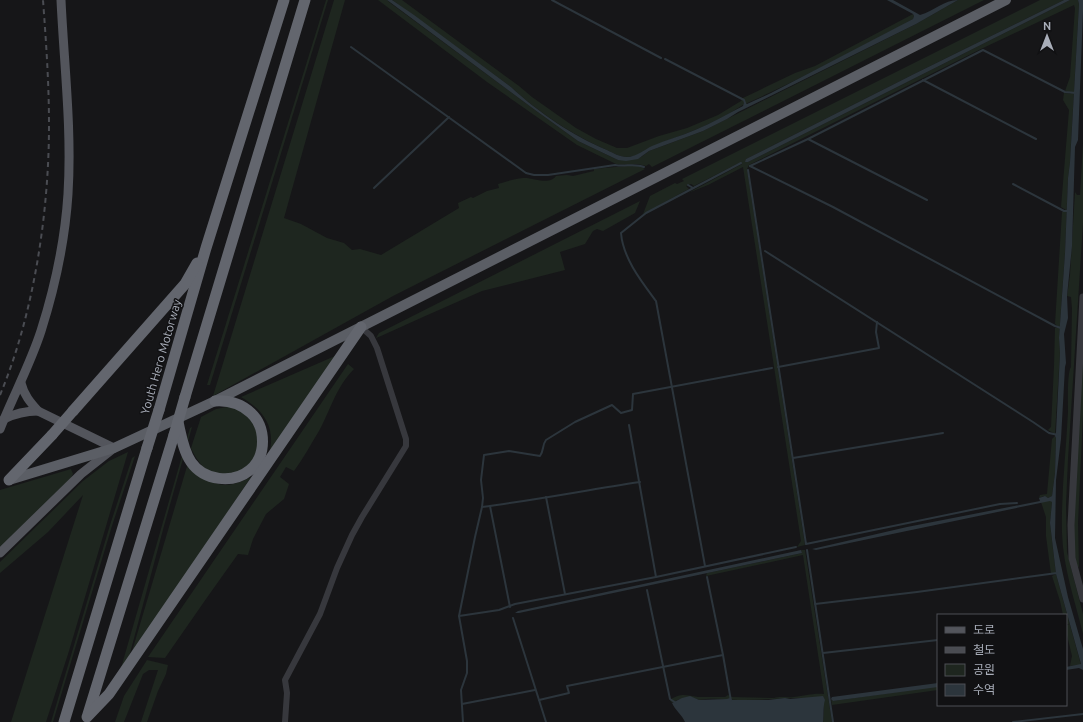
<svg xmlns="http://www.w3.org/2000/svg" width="1083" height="722" viewBox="0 0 1083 722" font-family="Ubuntu,'Noto Sans KR',sans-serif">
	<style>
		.green { fill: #1e261f }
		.water { fill: #2c353c }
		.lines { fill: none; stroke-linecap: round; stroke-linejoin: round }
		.stream { stroke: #2c353c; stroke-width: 2 }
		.minor { stroke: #37383d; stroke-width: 6 }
		.tertiary { stroke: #37383d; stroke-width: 7 }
		.primary { stroke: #53555c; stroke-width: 9 }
		.trunk { stroke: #5b5e65; stroke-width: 10 }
		.motorway { stroke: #63666e; stroke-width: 11 }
		.rail { stroke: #4a4c52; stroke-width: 2; stroke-dasharray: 5 4; stroke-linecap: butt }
		.motorway-bridge { stroke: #63666e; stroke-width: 11 }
		.labels { text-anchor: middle; stroke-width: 3; stroke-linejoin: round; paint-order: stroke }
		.street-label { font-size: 12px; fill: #a8adb8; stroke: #111113 }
	</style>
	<rect width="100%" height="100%" fill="#161618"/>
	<g class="green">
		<path d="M326,0H328L210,385H207Z"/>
		<path d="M334,0H345L284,218L301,224L327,238L344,243L352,250L360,249L381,255L459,208L458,203L471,197L473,198L487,191L499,188L498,184C507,181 514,179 523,178C533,177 549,186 556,176L567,175L573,176L594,171V169L637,165L643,167V168L645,169L393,296L213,396Z"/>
		<path d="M378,0H387L389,2L535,110L578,141L618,160L641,157L649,151L703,131L916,24L958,0H984L652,167L649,164L646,166C636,162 627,166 616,164L577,145L487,82Z"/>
		<path d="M392,0H402L519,86L532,97L576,128L596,139L617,148H627L659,136L687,128L718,115L741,101L743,98L795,73L815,66L913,14L914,16L913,19L901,26C848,53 797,81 743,105C734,110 726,116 717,120C699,129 680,136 661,143C650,147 639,157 627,157C620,157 613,153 607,150C574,136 538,112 511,87Z"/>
		<path d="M1040,0H1064L914,74L746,159L748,162L1070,0H1078L1079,4L1070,162L1068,178L1065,253L1059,338L1060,353L1055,434L1048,430L1051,427L1054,366L1055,328H1060L1055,324L1062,212L1066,210L1061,207L1069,110L1063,100L1064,93L1073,94L1065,91L1070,77L1075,8L1074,5L983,48L749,165L747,169L805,545L797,547L801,541L743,167L708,185L688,193L742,164L739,163L694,186L691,184L686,186L689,189L685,191L643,214L650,196L675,183L677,184L684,181L682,179Z"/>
		<path d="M1083,143V223L1068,459L1066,505L1067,552L1083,614V634C1075,601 1063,567 1062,533C1061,493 1066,452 1068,412C1068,403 1067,372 1071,367L1072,308L1071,297L1067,296L1070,275L1075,192L1077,195H1080Z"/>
		<path d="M640,201L635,213L603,231L597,229L593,231L585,244L560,252L565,270L482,291L423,317L381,336L376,338L379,333Z"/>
		<path d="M1083,328V415L1078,523L1079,567L1076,566L1073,539Z"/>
		<path d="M335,356L269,455C276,428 265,411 241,397Z"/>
		<path d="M348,364L354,369C336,387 331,409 319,431C311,444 303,459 294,471L286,467L280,477L289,484L284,499L266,514L253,539L248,555L238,554L206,599L165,658L148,657Z"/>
		<path d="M232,406L239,408L257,425L260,450L243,473C236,473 227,476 221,475C205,473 197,461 191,448L201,417L216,409Z"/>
		<path d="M192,427L164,526L125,672L119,675L190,428Z"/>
		<path d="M1055,436L1056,438L1055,473L1052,496L1048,498L1044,496L1039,498L1040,495L1047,494L1052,439Z"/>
		<path d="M128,452L69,651L46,722H11L83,495L48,532L0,573V562L83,481L109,461Z"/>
		<path d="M135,456L112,526L53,722H51L110,525L132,458Z"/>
		<path d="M188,463C211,483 220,493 251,477L130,658Z"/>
		<path d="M71,469L73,474L70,480L0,549V490Z"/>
		<path d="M1050,500L1052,502L1050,523L1056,574L1081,665L1070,666L1072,656L1066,631V626L1069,624H1066V615H1063L1060,601L1052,576L1056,574H1051L1046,536V517L1041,502Z"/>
		<path d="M801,550H805L832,722H823L824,709L823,703C817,701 809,698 802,698C783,698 765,700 746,700C730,700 714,697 699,700C692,697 678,698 672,703L670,700C682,692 687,696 698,697C707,697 716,697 725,697L728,695L732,697L774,698C781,696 787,698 794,697C805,696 812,693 824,694L803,555L706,576L707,573L802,553Z"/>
		<path d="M147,660L168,665L166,674L158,691L147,722H141L158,670H149L143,674L124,722H115L124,696Z"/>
		<path d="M931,687H938V690L832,705L831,699L833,701Z"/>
	</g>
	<g class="water">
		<path d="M387,0H392L414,15L511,87C538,112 573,136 607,150C613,153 620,157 627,157C636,157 644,150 652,146C666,140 681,136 695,130C712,123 727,114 743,106L744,103L747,104L771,93L913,19L914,16L913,14L887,0H893L920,15C934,11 944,0 958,0L916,24L738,112L727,119L703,131L649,151L638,159L626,161L618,160L578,141L535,110Z"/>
		<path d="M1064,0H1070L748,162H745L746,159L914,74Z"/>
		<path d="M1078,0H1083V11L1078,140L1075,147L1072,246L1067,296L1068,318L1064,334L1066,363L1065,367L1061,439L1056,480L1055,538L1068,597L1083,649V670L1079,668L1066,670V667L1081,664L1056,574L1050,523L1052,502L1050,501L816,550L812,549L907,527L1040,501L1039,498L1045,496L1048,498L1052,496L1055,473L1056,438L1055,436L1056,432L1060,353L1059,338L1065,253L1068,178L1070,162L1079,4Z"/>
		<path d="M801,550L802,553L519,613H515L518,611Z"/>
		<path d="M938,683V687L833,701L831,699L832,697Z"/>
		<path d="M690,696L699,700L727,699L730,698L732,700H768L785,698L790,699L823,696L825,700C823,705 824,716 823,722H685C682,715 675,710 672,703L682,698Z"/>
	</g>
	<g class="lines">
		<g class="stream">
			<path d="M552,0L661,58"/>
			<path d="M351,47L526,173L534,175H548L615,165C625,167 634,163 644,167"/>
			<path d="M665,59L744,100L746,106"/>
			<path d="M923,80L1036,139"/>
			<path d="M808,139L927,200"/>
			<path d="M750,166L808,139L983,50L1065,92L1076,93"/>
			<path d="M750,166L833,207L1055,326L1061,328"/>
			<path d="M748,170L806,544L1000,504L1017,503"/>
			<path d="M1013,184L1064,211H1069"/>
			<path d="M688,185L693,188"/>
			<path d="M374,188L449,117"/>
			<path d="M765,251L1033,422L1049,433L1058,435"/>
			<path d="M778,367L879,348L876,332L877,322"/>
			<path d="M629,425L656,577"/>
			<path d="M793,458L943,433"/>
			<path d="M546,497L565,594"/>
			<path d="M490,506L510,607"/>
			<path d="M482,507C535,500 587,490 640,482"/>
			<path d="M807,550L833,722"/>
			<path d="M705,566L656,301C641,281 623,258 621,233L646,213L741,163"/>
			<path d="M707,577L723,655L731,701"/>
			<path d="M647,590L670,699L676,703"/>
			<path d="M815,604L917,592L1057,573"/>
			<path d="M459,616L499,610L515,604L656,577L796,547"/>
			<path d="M513,618L546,722"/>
			<path d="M823,653L938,640"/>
			<path d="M539,700L569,693L567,686L723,655"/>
			<path d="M462,704L535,690"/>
			<path d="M463,722L461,690L467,673V661L459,616L475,537L482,507L483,498L481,480L484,455L509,451L540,456C544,451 542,445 546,440L575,422L612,405L621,413L632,410L633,394L772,368"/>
			<path d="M1013,722L1083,714"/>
		</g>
		<path class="minor" d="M285,722L287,693L285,680L320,614L337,568L352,535L362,517L406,446V439L377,348L371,336L361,327"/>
		<path class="tertiary" d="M1083,297L1071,525L1072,558L1083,599"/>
		<g class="primary">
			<path d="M4,419C16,413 25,411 38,411"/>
			<path d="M0,429C13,396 30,365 41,331C55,287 65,240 68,194C72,130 64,64 61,0"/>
			<path d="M0,553L81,474L114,448L38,411C30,402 24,395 21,383"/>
		</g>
		<path class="trunk" d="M9,480L114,448L215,401L1006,0"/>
		<g class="motorway">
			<path d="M185,397L305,0"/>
			<path d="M159,410L206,248L284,0"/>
			<path d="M73,411L185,284L197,263"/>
			<path d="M178,422C181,435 183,450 191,462C204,481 233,484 250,470C267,456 266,427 251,413C240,403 229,400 215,401"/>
			<path d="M9,480L52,435"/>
			<path d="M88,714L174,435"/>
			<path d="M87,717L109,694L361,327"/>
			<path d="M64,722L147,448"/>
		</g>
		<path class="rail" d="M0,395C34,314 49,212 49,125C49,83 46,41 43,0"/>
		<g class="motorway-bridge">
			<path d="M52,435L73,411"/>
			<path d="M174,435L185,397"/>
			<path d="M147,448L159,410"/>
		</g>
	</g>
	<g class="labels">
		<g class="street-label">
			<text transform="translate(161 357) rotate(-74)" y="4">Youth Hero Motorway</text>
		</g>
	</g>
	<rect x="937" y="614" width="130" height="92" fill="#111113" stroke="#4d4f55"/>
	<rect x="945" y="627" width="20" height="6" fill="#53555c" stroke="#4d4f55"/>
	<text x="973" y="634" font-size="12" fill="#a8adb8">도로</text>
	<rect x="945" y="647" width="20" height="6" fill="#4a4c52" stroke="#4d4f55"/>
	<text x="973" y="654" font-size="12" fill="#a8adb8">철도</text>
	<rect x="945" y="664" width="20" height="12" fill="#1e261f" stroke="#4d4f55"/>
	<text x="973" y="674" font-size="12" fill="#a8adb8">공원</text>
	<rect x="945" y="684" width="20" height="12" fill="#2c353c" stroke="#4d4f55"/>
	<text x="973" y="694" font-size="12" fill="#a8adb8">수역</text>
	<g transform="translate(1047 36)" stroke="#111113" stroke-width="3" paint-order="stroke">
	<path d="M0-3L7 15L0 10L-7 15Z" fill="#a8adb8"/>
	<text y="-6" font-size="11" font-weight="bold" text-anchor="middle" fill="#a8adb8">N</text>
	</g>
</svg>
